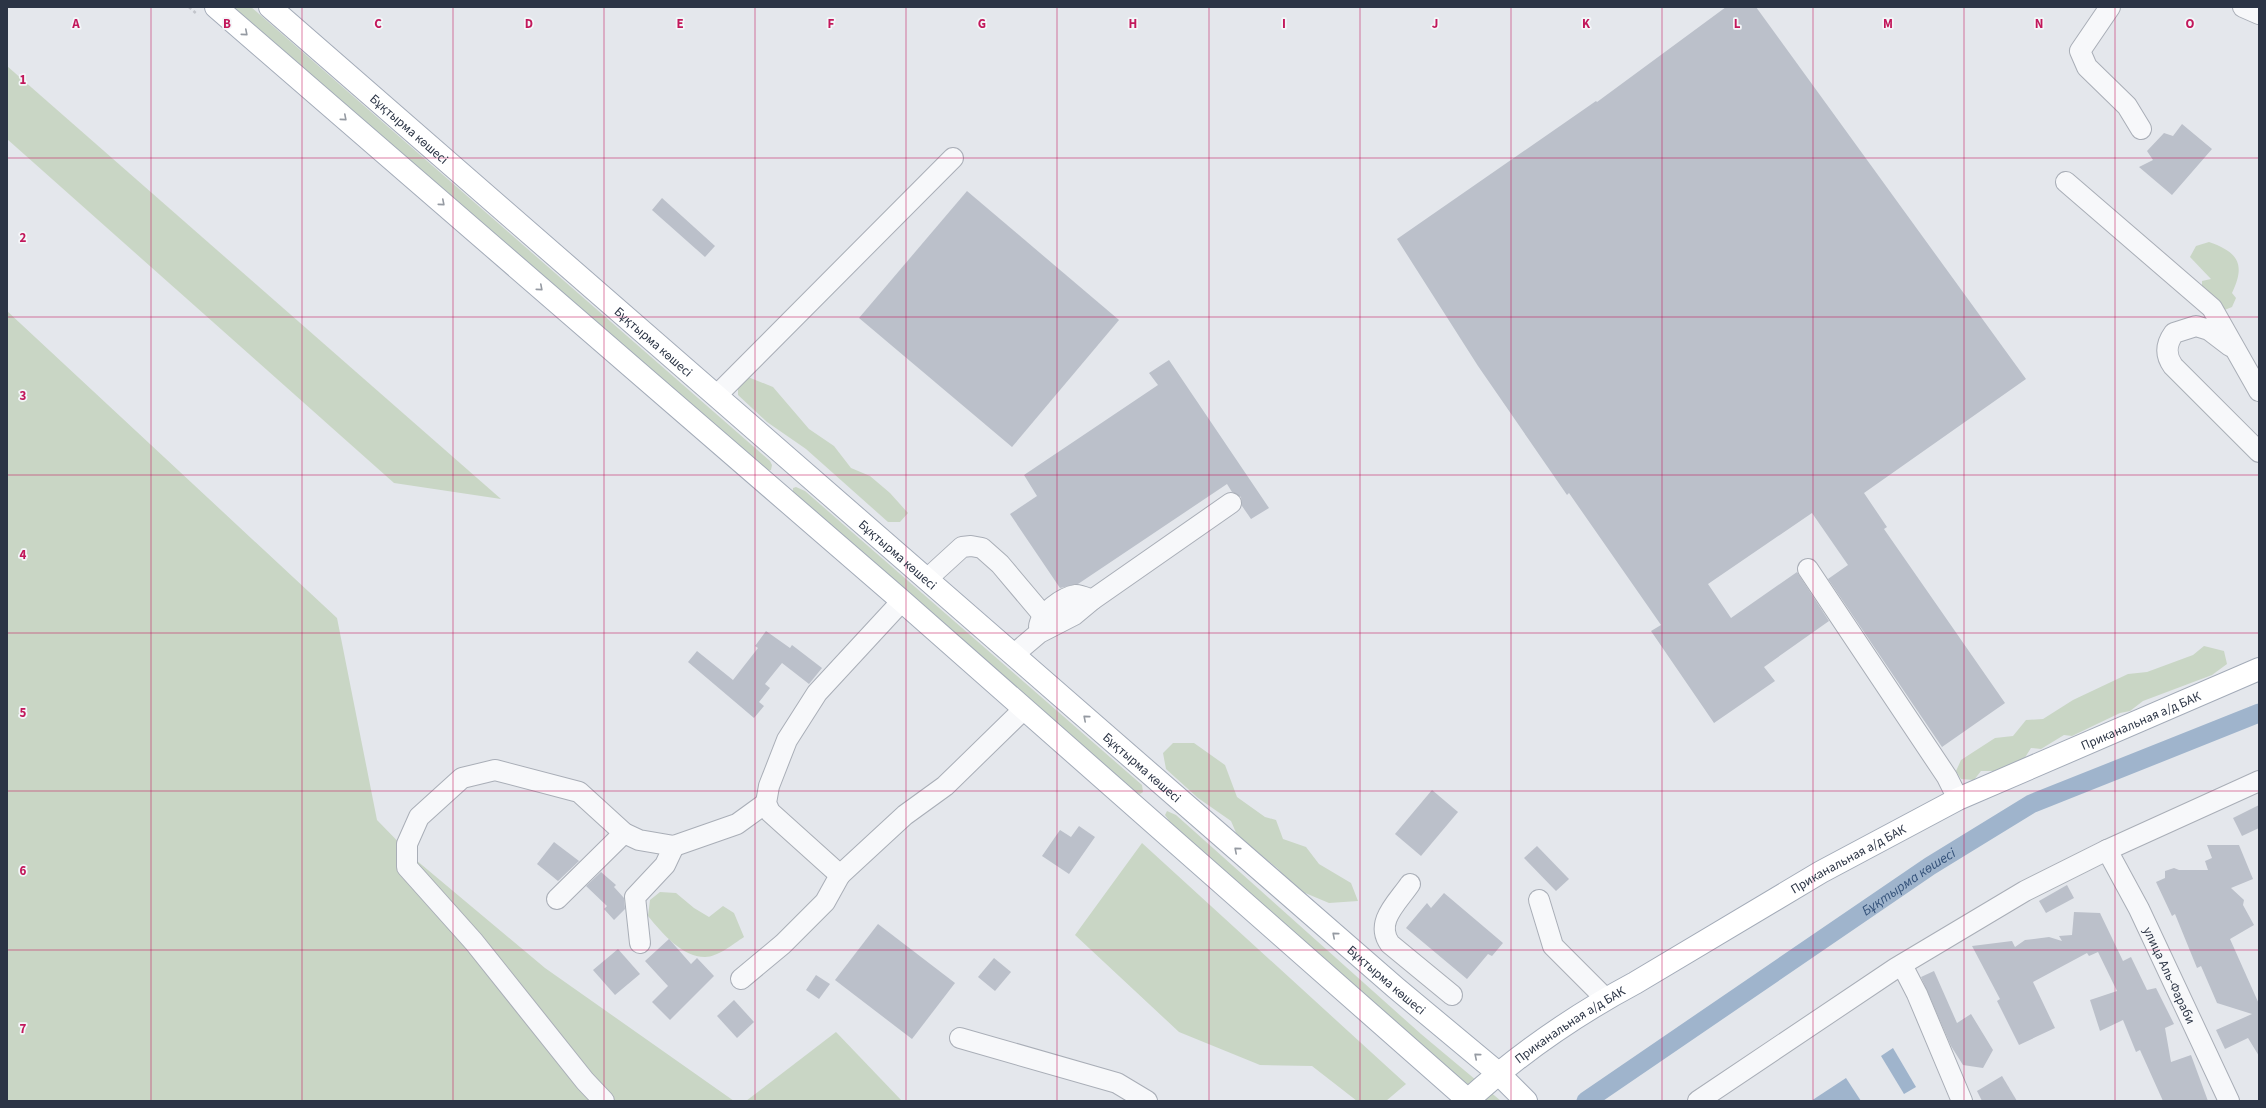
<svg xmlns="http://www.w3.org/2000/svg" width="2266" height="1108" viewBox="0 0 2266 1108" font-family="'Source Sans 3',sans-serif">
	<style>
		.green { fill: #c9d6c5 }
		.water { fill: #9fb4cc }
		.lines { fill: none; stroke-linecap: round; stroke-linejoin: round }
		.canal { stroke: #9fb4cc; stroke-width: 19 }
		.building { fill: #bbc0ca }
		.minor-casing { stroke: #a9aeb7; stroke-width: 22 }
		.major-casing { stroke: #a3abb8; stroke-width: 24 }
		.path { stroke: #c2c5cb; stroke-width: 2.5; stroke-dasharray: 3 3; stroke-linecap: butt }
		.minor { stroke: #f7f8fa; stroke-width: 20 }
		.major { stroke: #fff; stroke-width: 22 }
		.oneway { stroke: #959aa2 }
		.grid { fill: none; stroke: #c2185b; stroke-width: 1; stroke-opacity: 0.55 }
		.labels { text-anchor: middle; stroke-width: 3.5; stroke-linejoin: round; paint-order: stroke }
		.street-label { font-size: 13px; fill: #2b3445; stroke: #f4f6f9 }
		.water-label { font-size: 14px; font-style: italic; fill: #34527a; stroke: #f4f6f9 }
		.grid-label { font-size: 13px; text-anchor: middle; font-weight: bold; fill: #c2185b; stroke: #f4f6f9; stroke-width: 3.5; stroke-linejoin: round; paint-order: stroke }
	</style>
	<rect width="100%" height="100%" fill="#e4e7ec"/>
	<g class="green">
		<path d="M232,7H251L770,461L772,465L771,470L767,471Z"/>
		<path d="M7,66L501,499L394,483L7,139Z"/>
		<path d="M2209,242C2238,252 2246,264 2232,293L2236,298L2232,307L2222,311L2202,291V281L2211,279L2190,257L2196,246Z"/>
		<path d="M7,311L337,618L377,820L416,860L545,968L734,1101H7Z"/>
		<path d="M748,377L773,387L809,429L834,446L851,468L870,476L890,493L908,513L900,522H888L806,449L767,422L738,395V385Z"/>
		<path d="M796,487L805,491L1142,785L1143,792L1140,794L1132,791L793,494V488Z"/>
		<path d="M2204,646L2224,651L2227,664L2212,675L2143,701L2130,711L2120,713L2072,736L2064,735L2041,749L2031,748L2024,759L1994,771H1981L1974,780L1961,779L1956,771L1961,760L1995,738L2013,736L2026,720L2043,719L2073,700L2128,674L2147,672L2193,655Z"/>
		<path d="M1173,743H1194L1225,765L1237,797L1265,817L1276,820L1283,839L1306,847L1319,864L1351,883L1358,901L1329,903L1298,890L1277,868L1237,835L1231,821L1198,798L1166,769L1163,753Z"/>
		<path d="M1167,811L1176,815L1421,1034L1501,1101H1481L1412,1042L1170,822L1165,815Z"/>
		<path d="M1142,843L1406,1084L1386,1101H1357L1312,1066L1260,1065L1179,1032L1075,935Z"/>
		<path d="M660,892L676,893L694,908L709,917L723,906L734,913L744,937C733,944 718,957 705,957C682,957 662,933 648,916L650,900Z"/>
		<path d="M836,1032L902,1101H746Z"/>
	</g>
	<g class="water">
		<path d="M1893,1048L1916,1087L1904,1094L1881,1056Z"/>
		<path d="M1846,1078L1861,1101H1811Z"/>
	</g>
	<g class="lines">
		<path class="canal" id="s1" d="M1586,1101L1930,866L2031,804L2259,713"/>
	</g>
	<g class="building">
		<path d="M1726,7H1756L2026,379L1864,493L1887,527L1884,529L2005,703L1942,747L1828,579L1848,565L1812,513L1708,584L1731,618L1797,572L1829,621L1764,667L1775,681L1714,723L1651,631L1661,625L1569,493L1567,495L1478,366L1397,239L1596,101L1597,102Z"/>
		<path d="M2182,124L2212,149L2172,195L2139,167L2153,160L2147,151L2164,133L2173,136Z"/>
		<path d="M967,191L1119,320L1012,447L859,318Z"/>
		<path d="M662,198L715,246L705,257L652,210Z"/>
		<path d="M1169,360L1269,508L1251,519L1242,506L1241,497L1232,492L1227,484L1078,584L1060,588L1010,514L1037,496L1024,475L1158,385L1149,373Z"/>
		<path d="M766,631L790,648L792,645L822,668L809,684L782,663L765,684L770,688L759,702L764,706L754,718L688,662L697,651L733,680L758,648L755,646Z"/>
		<path d="M1432,790L1458,812L1421,856L1395,834Z"/>
		<path d="M2259,805V828L2242,836L2233,818Z"/>
		<path d="M1079,826L1095,837L1069,874L1042,856L1060,830L1071,837Z"/>
		<path d="M554,842L579,861L558,881L537,864Z"/>
		<path d="M2207,845H2239L2253,879L2231,888L2244,900L2243,905L2254,925L2230,939L2259,1004V1056L2248,1038L2225,1049L2216,1030L2252,1014L2217,1003L2201,966L2197,968L2175,914L2172,916L2156,882L2165,878V871L2174,868L2179,870H2208L2205,861L2212,858Z"/>
		<path d="M1537,846L1569,879L1556,891L1524,858Z"/>
		<path d="M601,872L616,885L614,887L624,898L625,909L614,920L604,909L607,906L586,886Z"/>
		<path d="M2067,885L2074,898L2046,913L2039,901Z"/>
		<path d="M1444,893L1503,943L1492,956L1488,954L1467,979L1406,928L1427,903L1431,908Z"/>
		<path d="M2074,912L2100,913L2123,961L2131,957L2147,990L2156,988L2174,1024L2165,1028L2171,1062L2191,1055L2208,1101H2163L2140,1050L2136,1052L2123,1020L2100,1031L2090,1000L2117,991L2098,952L2089,956L2087,953L2033,982L2055,1028L2019,1045L1997,1001L2000,999L1972,946L2012,941L2015,947L2025,940L2049,937L2062,941L2059,936L2072,935Z"/>
		<path d="M878,924L955,983L912,1039L835,980Z"/>
		<path d="M669,939L691,964L697,958L714,976L670,1020L652,1002L668,986L645,961Z"/>
		<path d="M618,949L640,974L615,995L593,970Z"/>
		<path d="M994,958L1011,972L995,991L978,977Z"/>
		<path d="M1934,971L1957,1023L1971,1014L1993,1050L1983,1068L1963,1065L1951,1046L1921,977Z"/>
		<path d="M816,975L830,984L819,999L806,990Z"/>
		<path d="M734,1000L754,1022L737,1038L717,1016Z"/>
		<path d="M2002,1076L2017,1101H1982L1977,1091Z"/>
	</g>
	<g class="lines">
		<defs>
			<g id="minor">
				<path d="M2110,7L2080,51L2087,67L2127,106L2141,129"/>
				<path d="M2243,7L2259,14"/>
				<path d="M2066,182L2212,308L2259,391"/>
				<path d="M2230,346L2209,330L2196,326L2174,333C2166,344 2165,355 2173,366L2259,452"/>
				<path d="M716,396L953,158"/>
				<path d="M1808,569L1947,777L1958,799"/>
				<path d="M927,579L962,547L971,546L982,548L1000,564L1043,615"/>
				<path d="M1039,627C1040,613 1063,597 1076,595C1081,595 1087,598 1092,600"/>
				<path d="M1013,655L1039,633L1074,615L1092,600L1231,503"/>
				<path id="s2" d="M2107,850L2139,909L2229,1101"/>
				<path d="M840,875L905,815L945,786L1024,709"/>
				<path d="M1410,884C1398,902 1374,922 1390,944L1452,995"/>
				<path d="M557,899L624,833"/>
				<path d="M1539,900L1553,946L1606,999"/>
				<path d="M640,943L635,897L665,865L674,846"/>
				<path d="M1902,965L1917,994L1962,1101"/>
				<path d="M741,979L783,944L825,902L840,875L770,812L766,803L769,786L787,740L817,693L902,601"/>
				<path d="M960,1038L1117,1083L1147,1101"/>
				<path d="M604,1101L585,1081L474,942L407,867V844L419,817L462,778L495,770L579,792L624,833L639,840L674,846L737,824L766,803"/>
				<path d="M1698,1101L1896,968L2025,891L2107,850L2259,781"/>
			</g>
			<g id="major">
				<path d="M216,7L902,601L1469,1101"/>
				<path id="s3" d="M270,7L1396,988L1498,1073L1526,1101"/>
				<path id="s4" d="M1468,1100C1518,1055 1575,1015 1635,983L1821,872L1958,799L2259,669"/>
			</g>
		</defs>
		<use href="#minor" class="minor-casing"/>
		<use href="#major" class="major-casing"/>
		<path class="path" d="M189,7L198,15"/>
		<use href="#minor" class="minor"/>
		<use href="#major" class="major"/>
	</g>
	<defs><path id="oneway-chevron" d="M-2-3.5L2.5 0L-2 3.5" fill="none" stroke-width="1.6" stroke-linecap="round" stroke-linejoin="round"/></defs>
	<g class="oneway">
		<use href="#oneway-chevron" transform="translate(245 33) rotate(41)"/>
		<use href="#oneway-chevron" transform="translate(344 118) rotate(41)"/>
		<use href="#oneway-chevron" transform="translate(442 203) rotate(41)"/>
		<use href="#oneway-chevron" transform="translate(540 288) rotate(41)"/>
		<use href="#oneway-chevron" transform="translate(1086 718) rotate(-139)"/>
		<use href="#oneway-chevron" transform="translate(1237 850) rotate(-139)"/>
		<use href="#oneway-chevron" transform="translate(1335 935) rotate(-139)"/>
		<use href="#oneway-chevron" transform="translate(1477 1056) rotate(-140)"/>
	</g>
	<path class="grid" d="M151,7V1101M302,7V1101M453,7V1101M604,7V1101M755,7V1101M906,7V1101M1057,7V1101M1209,7V1101M1360,7V1101M1511,7V1101M1662,7V1101M1813,7V1101M1964,7V1101M2115,7V1101M7,158H2259M7,317H2259M7,475H2259M7,633H2259M7,791H2259M7,950H2259"/>
	<g class="labels">
		<g class="street-label">
			<text dy="5" stroke="none"><textPath href="#s3" startOffset="185">Бұқтырма көшесі</textPath></text>
			<text dy="5" stroke="none"><textPath href="#s3" startOffset="509">Бұқтырма көшесі</textPath></text>
			<text dy="5" stroke="none"><textPath href="#s3" startOffset="833">Бұқтырма көшесі</textPath></text>
			<text dy="5" stroke="none"><textPath href="#s4" startOffset="775">Приканальная а/д БАК</textPath></text>
			<text dy="5" stroke="none"><textPath href="#s3" startOffset="1157">Бұқтырма көшесі</textPath></text>
			<text dy="5" stroke="none"><textPath href="#s4" startOffset="451">Приканальная а/д БАК</textPath></text>
			<text dy="5" stroke="none"><textPath href="#s2" startOffset="140">улица Аль-Фараби</textPath></text>
			<text dy="5" stroke="none"><textPath href="#s3" startOffset="1481">Бұқтырма көшесі</textPath></text>
			<text dy="5" stroke="none"><textPath href="#s4" startOffset="127">Приканальная а/д БАК</textPath></text>
		</g>
		<g class="water-label">
			<text dy="5" stroke="none"><textPath href="#s1" startOffset="390">Бұқтырма көшесі</textPath></text>
		</g>
	</g>
	<g class="grid-label">
		<text x="76" y="28">A</text>
		<text x="227" y="28">B</text>
		<text x="378" y="28">C</text>
		<text x="529" y="28">D</text>
		<text x="680" y="28">E</text>
		<text x="831" y="28">F</text>
		<text x="982" y="28">G</text>
		<text x="1133" y="28">H</text>
		<text x="1284" y="28">I</text>
		<text x="1435" y="28">J</text>
		<text x="1586" y="28">K</text>
		<text x="1737" y="28">L</text>
		<text x="1888" y="28">M</text>
		<text x="2039" y="28">N</text>
		<text x="2190" y="28">O</text>
		<text x="23" y="84">1</text>
		<text x="23" y="242">2</text>
		<text x="23" y="400">3</text>
		<text x="23" y="559">4</text>
		<text x="23" y="717">5</text>
		<text x="23" y="875">6</text>
		<text x="23" y="1033">7</text>
	</g>
	<rect width="2266" height="1108" fill="none" stroke="#2b3445" stroke-width="16"/>
</svg>
